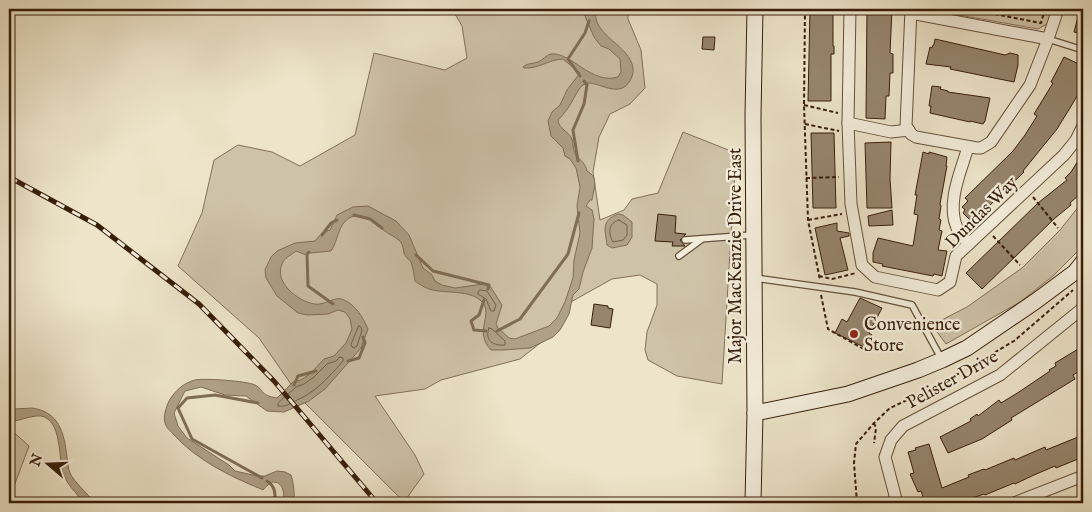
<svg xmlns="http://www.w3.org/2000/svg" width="1092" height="512" viewBox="0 0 1092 512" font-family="'IM FELL English',serif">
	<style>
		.green { fill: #cec2a8; stroke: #837058 }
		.water { fill: #afa188; stroke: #7f6d55 }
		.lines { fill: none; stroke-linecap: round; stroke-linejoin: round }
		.shore { stroke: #746048; stroke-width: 1 }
		.stream { stroke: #7f6d55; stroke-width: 3 }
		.building { fill: #96856d; stroke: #381e09 }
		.lane-casing { stroke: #655039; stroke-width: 8 }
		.street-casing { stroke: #655039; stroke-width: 13 }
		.secondary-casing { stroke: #381e09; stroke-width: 17 }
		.path { stroke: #381e09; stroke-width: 2; stroke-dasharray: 4 2.5; stroke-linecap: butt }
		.lane { stroke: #f3eddc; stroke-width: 5.5 }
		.street { stroke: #f3eddc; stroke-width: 11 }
		.secondary { stroke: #f3eddc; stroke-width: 15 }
		.rail-casing { stroke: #381e09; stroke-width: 5 }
		.rail { stroke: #f3eddc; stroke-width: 3; stroke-dasharray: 9; stroke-linecap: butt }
		.poi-dot { fill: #8f2418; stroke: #f3eddc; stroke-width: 2 }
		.labels { text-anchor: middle; stroke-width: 4.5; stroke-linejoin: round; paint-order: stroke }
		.street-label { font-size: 18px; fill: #381e09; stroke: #f3eddc }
		.poi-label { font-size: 18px; fill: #381e09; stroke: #f3eddc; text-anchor: start }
	</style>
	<rect width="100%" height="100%" fill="#ede4c9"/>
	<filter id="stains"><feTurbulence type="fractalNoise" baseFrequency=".004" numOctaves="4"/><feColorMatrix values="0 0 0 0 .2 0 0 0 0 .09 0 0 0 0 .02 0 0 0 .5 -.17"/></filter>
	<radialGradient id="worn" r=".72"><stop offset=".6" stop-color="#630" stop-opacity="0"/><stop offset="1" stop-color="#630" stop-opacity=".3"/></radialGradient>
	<g class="green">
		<path d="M452,9H628V19L641,50L645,88L630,104L610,114L599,137L593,172L600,220L624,210L632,199L658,193L683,132L736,153L722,384L677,376L648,360L645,350L647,332L657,305V284L640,275L612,279L569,303L548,337L520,359L441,380L425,389L375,396L415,455L424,474L404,502L302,400L259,338L178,266L202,213L214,160L238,145L272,152L300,166L355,135L374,53L445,70L467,58L462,26Z"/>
		<path d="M925,9H1053L1049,23L1038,29Z"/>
		<path d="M1083,201V246L1053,276L1020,302L946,344L932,325L967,307L1022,268L1060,230Z"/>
		<path d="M9,428L29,446L13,489L9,492Z"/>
	</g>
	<g class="water">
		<path d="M584,9H596C591,34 625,43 632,64C634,68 633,75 631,79C619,103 594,76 583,85C577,90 573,101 568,108C565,112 562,116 558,120C559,129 568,131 572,139C574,144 572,149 576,155C580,160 586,164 587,171C599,178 594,187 592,200H590L586,206L592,210L594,219L592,248L583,272L579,289L573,295L569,314L560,330L553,337L530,348L504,350H491C473,331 494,315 482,302C471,289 443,294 429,289C424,287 419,284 415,281C414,275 413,267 411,262C409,259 405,257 404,253C403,249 403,246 401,242C395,236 388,234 382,229C380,227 379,225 377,223C370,218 357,213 349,218C338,225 338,241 331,251L310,253L306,255L296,251C291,255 284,258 282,264C274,283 298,301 314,304C325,306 335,295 344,300C356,305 363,318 368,329L361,348L325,389L309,401L284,412L267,411L246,396L225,395L201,387L185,391L174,413L178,426L187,438L229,465L235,471L257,476H265L277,471L285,472L291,475C294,483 294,495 295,503H283C285,496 284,482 274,482C270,482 266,487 263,490L261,489C229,476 197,460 174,435C171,431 166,428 165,423C163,416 166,408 169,401C175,391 183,383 195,380C204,378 247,381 255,385C265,390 259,395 277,398L293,382L301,380L311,373L324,359L334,356L346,343L352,329L350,319L345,312L338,310L328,314L307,315L298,313L277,296L266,278L265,270L271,257L277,251L295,243L315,241L322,233L330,230L337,215L353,207L368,206L396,221L409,235L423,268L432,275L435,281L442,285L455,288L483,284L490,286L502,305L496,324L498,328L509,338L515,339L549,326L557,318L565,302L573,278L574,260L580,233L577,206L580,187L576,168L570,159L565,156L563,148L551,136L548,121L552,112L560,105L567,90L580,73L563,59C547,60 539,69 524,68L523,67C527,63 532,64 538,62C543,60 546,55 551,54C572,52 591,85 618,77L621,72L620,59L609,49L601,46L594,37L585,16Z"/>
		<path d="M618,214L623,215L632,222V237L627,245L612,248L607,245C605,229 601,221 618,214Z"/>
		<path d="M32,408C59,412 64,432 67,457C68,462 68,469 70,473C74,482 88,494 95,503H83C76,491 66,485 62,470C59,455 61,413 36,416C27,417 18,421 9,422V413L14,409Z"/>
	</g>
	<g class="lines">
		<g class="shore">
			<path d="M619,220L627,225V235L623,240L613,242C608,233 608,223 619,220Z"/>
			<path d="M480,290L487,291L496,305L494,311H491L486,299L478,294Z"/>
			<path d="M359,326L361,327L362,330L357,346L353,348L351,345Z"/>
			<path d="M489,328L492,329L505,341V345C494,346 484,341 489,328Z"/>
			<path d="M340,357L343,358V361C328,378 315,393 293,402C288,405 284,407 278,406V403L296,387L304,384L314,377L327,364L336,361Z"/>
		</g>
		<g class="stream">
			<path d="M580,76L568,59L585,33L589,21"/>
			<path d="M578,161L573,130L584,104L587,85L584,81"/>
			<path d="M354,215L370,219L382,228"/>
			<path d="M322,235L331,223L337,220"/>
			<path d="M309,252L307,254L308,286L333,304"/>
			<path d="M416,255L433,271L489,285L488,289"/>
			<path d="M484,300L479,315L471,321L474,330L486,331"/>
			<path d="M497,331L520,319L568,254L579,213"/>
			<path d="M348,361L359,358L365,343L363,337"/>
			<path d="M294,385L298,376L316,371"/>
			<path d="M258,403L215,395L187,398L178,408L192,439L262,478"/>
			<path d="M267,481C275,486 276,495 274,503"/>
		</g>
	</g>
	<g class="building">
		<path d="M810,9H832V14H833V46H834V54H831V101H808Z"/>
		<path d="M867,9H892L890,53L893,54V73H890L889,96H886L885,119L866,118Z"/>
		<path d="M1080,9H1083V34L1074,32Z"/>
		<path d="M703,37H715L714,50L702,49Z"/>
		<path d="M935,39L1005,55L1010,53L1018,55V65L1014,82L950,69L951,67L926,64L930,47L932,48L933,45H934Z"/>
		<path d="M1064,57L1083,66V78L1078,90L1080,91L1070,108L1057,129L1023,171L1024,172L982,213L984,215L978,221L974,217L970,220L963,213L965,210L962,207L968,201L965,198L1013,151L1025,135L1037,116L1034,114L1053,83L1051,82Z"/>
		<path d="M932,86L941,87L940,89L948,91V92L990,98L985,121L983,124L970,121V122L930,113L931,106H929Z"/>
		<path d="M811,133H834L836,208H813Z"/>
		<path d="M891,142L890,179L892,208H867L865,143Z"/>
		<path d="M923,152L929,154V152L947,157L946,166H947L940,204L941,206L939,219L941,220L939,230L942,231L938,250L947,251L942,276L934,274L933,276L882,266L883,264L873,262V253L878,238L913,246L918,215L914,214L917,195H915Z"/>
		<path d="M1083,153V190L1079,193L1080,194L1070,203L1071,205L1054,219L982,289L966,273L1038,203L1067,180L1065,178L1071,172Z"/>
		<path d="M892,210L893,225L869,226L868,216Z"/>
		<path d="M658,214L676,216L675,233L686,234L680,240L685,246H672L673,242L655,241Z"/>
		<path d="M837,223V231L849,233V236L840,238L848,270L825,275L815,228Z"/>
		<path d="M860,298L882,308L869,333L872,335L866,348L835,333L842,319L847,322Z"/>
		<path d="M594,304L608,306V308L613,309L610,328L591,325Z"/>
		<path d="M1083,346V369L1073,375L1075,379L1011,418L1012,420L982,439L948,453L940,437L971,421L970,419L977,414L978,416L999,400L1001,403L1019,392L1050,371L1049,370L1056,366L1055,363Z"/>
		<path d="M1083,435V457L1056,468L1055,466L1034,475L1015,484L1014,483L985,495L984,494L958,503H925L921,491L918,492L910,474L914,473L908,452L916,450L915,448L929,444L942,488L969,477L968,475L984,469L985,470L1014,458L1015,460L1045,447L1046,450Z"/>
	</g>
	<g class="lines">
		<defs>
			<g id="lane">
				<path d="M1048,39L1083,50"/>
				<path d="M685,240L752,235"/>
				<path d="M679,256L702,239"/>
				<path d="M755,278L855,292L912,305L941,358"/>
			</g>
			<g id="street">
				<path d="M850,9L848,123L891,132L909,130"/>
				<path d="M911,9L906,126L911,134L916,137L977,148H981L991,142L1030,85L1048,39L1058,9"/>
				<path d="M911,13L1048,39"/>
				<path d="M848,123L851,204L862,265L875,277L938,290L950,282L956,256L1064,155L1076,140L1083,126"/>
				<path d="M968,147C961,171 946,203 957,228C960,234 965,239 969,244"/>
				<path d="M897,503L885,457L891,440L903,426L1000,375L1083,308"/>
				<path d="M1014,503L1083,476"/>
			</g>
			<g id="secondary">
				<path d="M755,413L848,394L918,370L942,360L967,348L1036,301L1075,272L1083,262"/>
				<path d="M753,503L755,413L753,116L755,9"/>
			</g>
		</defs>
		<use href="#lane" class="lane-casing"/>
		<use href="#street" class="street-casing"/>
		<use href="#secondary" class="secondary-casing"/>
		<g class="path">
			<path d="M805,9L804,105L808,220L820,280"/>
			<path d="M969,9L1041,23L1045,9"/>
			<path d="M804,105L838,113"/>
			<path d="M805,124L839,131"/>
			<path d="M806,178L839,177"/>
			<path d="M1033,197L1058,228"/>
			<path d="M808,220L842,214"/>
			<path d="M993,236L1020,265"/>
			<path d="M819,276L832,279L856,273"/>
			<path d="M821,295L828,329L869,352"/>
			<path d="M874,423L876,428L874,443"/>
			<path d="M857,503L854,463L856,444L874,423L890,408L939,385L1014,341L1073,290"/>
		</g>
		<use href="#lane" class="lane"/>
		<use href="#street" class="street"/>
		<use href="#secondary" class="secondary"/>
		<defs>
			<path id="rail" d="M9,177L97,225L199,304L274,381L377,503"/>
		</defs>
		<use href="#rail" class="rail-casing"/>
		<use href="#rail" class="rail"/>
	</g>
	<circle class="poi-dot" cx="854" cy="334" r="5"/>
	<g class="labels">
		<g class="street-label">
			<text transform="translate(981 212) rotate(-45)" y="6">Dundas Way</text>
			<text transform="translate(735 256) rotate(-90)" y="6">Major MacKenzie Drive East</text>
			<text transform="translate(952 379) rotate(-29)" y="6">Pelister Drive</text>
		</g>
		<g class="poi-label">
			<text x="864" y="330">Convenience<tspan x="864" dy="21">Store</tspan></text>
		</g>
	</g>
	<rect width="1092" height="512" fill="none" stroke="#ede4c9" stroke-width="30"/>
	<rect x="10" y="10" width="1072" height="492" fill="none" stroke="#381e09" stroke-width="2.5"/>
	<rect x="15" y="15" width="1062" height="482" fill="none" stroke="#381e09"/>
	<g transform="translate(48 464) rotate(289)" stroke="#f3eddc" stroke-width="4" paint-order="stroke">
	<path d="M0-4L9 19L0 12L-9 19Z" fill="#381e09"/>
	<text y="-8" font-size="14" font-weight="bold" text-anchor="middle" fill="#381e09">N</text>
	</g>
	<rect width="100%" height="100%" filter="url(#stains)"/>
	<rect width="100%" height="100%" fill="url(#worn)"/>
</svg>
